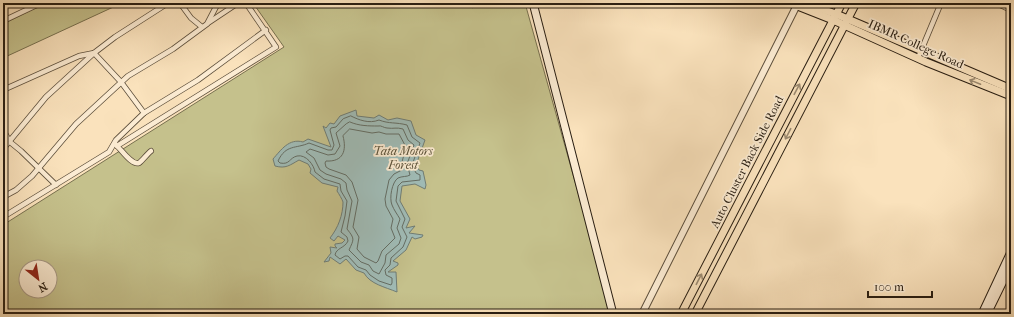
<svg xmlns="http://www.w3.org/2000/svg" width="1014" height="317" viewBox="0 0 1014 317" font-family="'IM FELL French Canon',serif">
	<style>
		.green { fill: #c5c18c; stroke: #77704f; fill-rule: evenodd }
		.water { fill: #a0bcb7; stroke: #707d75 }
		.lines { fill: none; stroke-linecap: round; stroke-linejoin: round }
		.shore { stroke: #646d64; stroke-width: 1 }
		.minor-casing { stroke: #5d4f3c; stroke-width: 6 }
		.tertiary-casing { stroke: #5d4f3c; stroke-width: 8 }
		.secondary-casing { stroke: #291e12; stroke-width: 9 }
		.primary-casing { stroke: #291e12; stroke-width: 9 }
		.minor { stroke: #fcecd3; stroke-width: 4.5 }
		.tertiary { stroke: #fcecd3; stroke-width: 6 }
		.secondary { stroke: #fcecd3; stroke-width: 7 }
		.primary { stroke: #fae2bc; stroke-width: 7 }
		.oneway { stroke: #9c8a70 }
		.labels { text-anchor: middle; stroke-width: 3.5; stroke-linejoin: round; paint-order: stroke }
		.street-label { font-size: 12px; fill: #291e12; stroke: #fcecd3 }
		.park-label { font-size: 12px; font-style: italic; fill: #584f37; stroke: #fcecd3 }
	</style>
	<rect width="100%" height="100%" fill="#fae2bc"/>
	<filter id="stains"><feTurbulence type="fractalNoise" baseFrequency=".005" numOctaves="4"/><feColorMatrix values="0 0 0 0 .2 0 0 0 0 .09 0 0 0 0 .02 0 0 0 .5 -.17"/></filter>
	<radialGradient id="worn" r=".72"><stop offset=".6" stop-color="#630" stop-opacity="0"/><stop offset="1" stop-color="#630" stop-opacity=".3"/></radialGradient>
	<g class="green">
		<path d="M45,3H122L3,58V24Z"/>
		<path d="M253,3H465L473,8L476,3H525L612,314H3V225L284,47ZM26,267H50V291H26Z"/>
	</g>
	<path class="water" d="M356,110L357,116L374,118L379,115L388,120L397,118L411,121L416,135L425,140L416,165L419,170L423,171L426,185L425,189L415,184L402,186L400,201L410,219L406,228L415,226L409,233L423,235L422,237L415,239L412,237L406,250L393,261L398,263V265L388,272H396L397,292C385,287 370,284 364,273L356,270L346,259L340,264L330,257L329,261L324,262L331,253L330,247L337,248L335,246V244L342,243L345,240L338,236L334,241L330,238C338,228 343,215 343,202C342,199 339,194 337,191L338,187L322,183L310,173L311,169L308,164L299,160C290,165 286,169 275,166L273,159C281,150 289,138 303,142L308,139L331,147L323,126L326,128L330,123L334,124L340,116Z"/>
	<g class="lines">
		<g class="shore">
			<path d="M351,116C359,120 369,124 379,120C389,124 396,122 407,125L412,137L420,143L412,165L416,173L420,175V180L402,182L398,186L396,201L405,219L402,227L407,237L403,247L391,258L390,265L385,270L386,275L392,278V283L391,285L379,281L370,275L366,270L358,267L348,256H345L340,259L335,255C336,248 345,248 348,241L347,237L341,232L345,216L347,201L341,191L340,184L324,179L315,172C314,165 306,154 297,156C289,158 290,165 280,163L278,161C286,144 296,149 309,143L328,150H332L334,145L330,130L331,128L336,127L343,119Z"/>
			<path d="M350,122C359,126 369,126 378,126C381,125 384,128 387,128C394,129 396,127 403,129L408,140L414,145L407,164L410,175C407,177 402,176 398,178C392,182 389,198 392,205C394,210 397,214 400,219L397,228L401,238L399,244L386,255L385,263L379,274L373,271L369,265L361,262L349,250C354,239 355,239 347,229L352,201L347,190L346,183L341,179L326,174L320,170L314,158L306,152L310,149L328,155L335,154L340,146L336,133L346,124Z"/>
			<path d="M350,129L372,133L379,132L386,134H399L406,147L402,162V170L394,174L389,180L385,199L386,206L393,219L391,228L395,238L382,251L378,261L376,263L364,257L357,249L359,237L353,227L358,200L352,182L346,175L329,169L326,167L325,163L326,161C343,162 347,151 343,136Z"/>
		</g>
		<defs>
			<g id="minor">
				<path d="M180,3L191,18L202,27"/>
				<path d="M996,3L1011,10"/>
				<path d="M3,21L41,3"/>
				<path d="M208,23L238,3"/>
				<path d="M918,58L941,3"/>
				<path d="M3,90L79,56L94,53L121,82L144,113"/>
				<path d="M3,130L10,142L21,151L56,185"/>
				<path d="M116,145C121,149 132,166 139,163C143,160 147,154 151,151"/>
				<path d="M117,146L276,47L246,3"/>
				<path d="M3,149L46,97L94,53L115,37L168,3"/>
				<path d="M3,197L16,190L32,176L76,124L128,76L173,49L207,24L218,3"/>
				<path d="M3,217L109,152L116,140L144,113L198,80L266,30"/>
			</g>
			<path id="tertiary" d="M642,314L798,3"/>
			<g id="secondary">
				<path d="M533,3L613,314"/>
				<path d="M982,314L1011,252"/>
				<path d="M987,314L1011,265"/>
			</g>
			<g id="primary">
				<path d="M790,3L833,20L926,62L1011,96"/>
				<path d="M804,3L836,14L1011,89"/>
				<path d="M681,314L842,3"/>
				<path d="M695,314L856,3"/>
			</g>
		</defs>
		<use href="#minor" class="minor-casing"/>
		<use href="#tertiary" class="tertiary-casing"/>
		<use href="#secondary" class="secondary-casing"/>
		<use href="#primary" class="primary-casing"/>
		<use href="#minor" class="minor"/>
		<use href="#tertiary" class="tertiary"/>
		<use href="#secondary" class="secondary"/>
		<use href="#primary" class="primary"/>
	</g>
	<defs><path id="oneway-shaft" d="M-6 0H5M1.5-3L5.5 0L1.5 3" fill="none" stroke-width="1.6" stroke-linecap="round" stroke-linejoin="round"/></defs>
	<g class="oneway">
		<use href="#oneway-shaft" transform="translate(975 82) rotate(-158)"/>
		<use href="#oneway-shaft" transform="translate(797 89) rotate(-62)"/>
		<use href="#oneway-shaft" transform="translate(788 134) rotate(117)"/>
		<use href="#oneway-shaft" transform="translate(699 279) rotate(-63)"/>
	</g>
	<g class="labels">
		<g class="street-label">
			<text transform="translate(916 44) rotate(24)" y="4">IBMR College Road</text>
			<text transform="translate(747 162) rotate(-63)" y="4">Auto Cluster Back Side Road</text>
		</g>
		<g class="park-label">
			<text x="403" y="155">Tata Motors<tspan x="403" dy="14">Forest</tspan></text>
		</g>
	</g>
	<rect width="1014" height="317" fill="none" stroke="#fae2bc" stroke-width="16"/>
	<rect x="4" y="4" width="1006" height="309" fill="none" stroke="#291e12" stroke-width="2"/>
	<rect x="8" y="8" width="998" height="301" fill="none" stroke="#291e12"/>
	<g transform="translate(38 279) rotate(150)"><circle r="19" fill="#fcecd3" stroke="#a89a86"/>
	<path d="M0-3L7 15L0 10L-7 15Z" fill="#8f2418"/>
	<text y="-6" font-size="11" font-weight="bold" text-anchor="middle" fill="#291e12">N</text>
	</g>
	<path d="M868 291v6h64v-6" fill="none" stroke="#291e12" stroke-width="2"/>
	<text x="874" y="291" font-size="12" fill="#291e12" stroke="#fcecd3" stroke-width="3" paint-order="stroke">100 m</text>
	<rect width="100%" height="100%" filter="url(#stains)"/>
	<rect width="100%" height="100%" fill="url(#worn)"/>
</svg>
